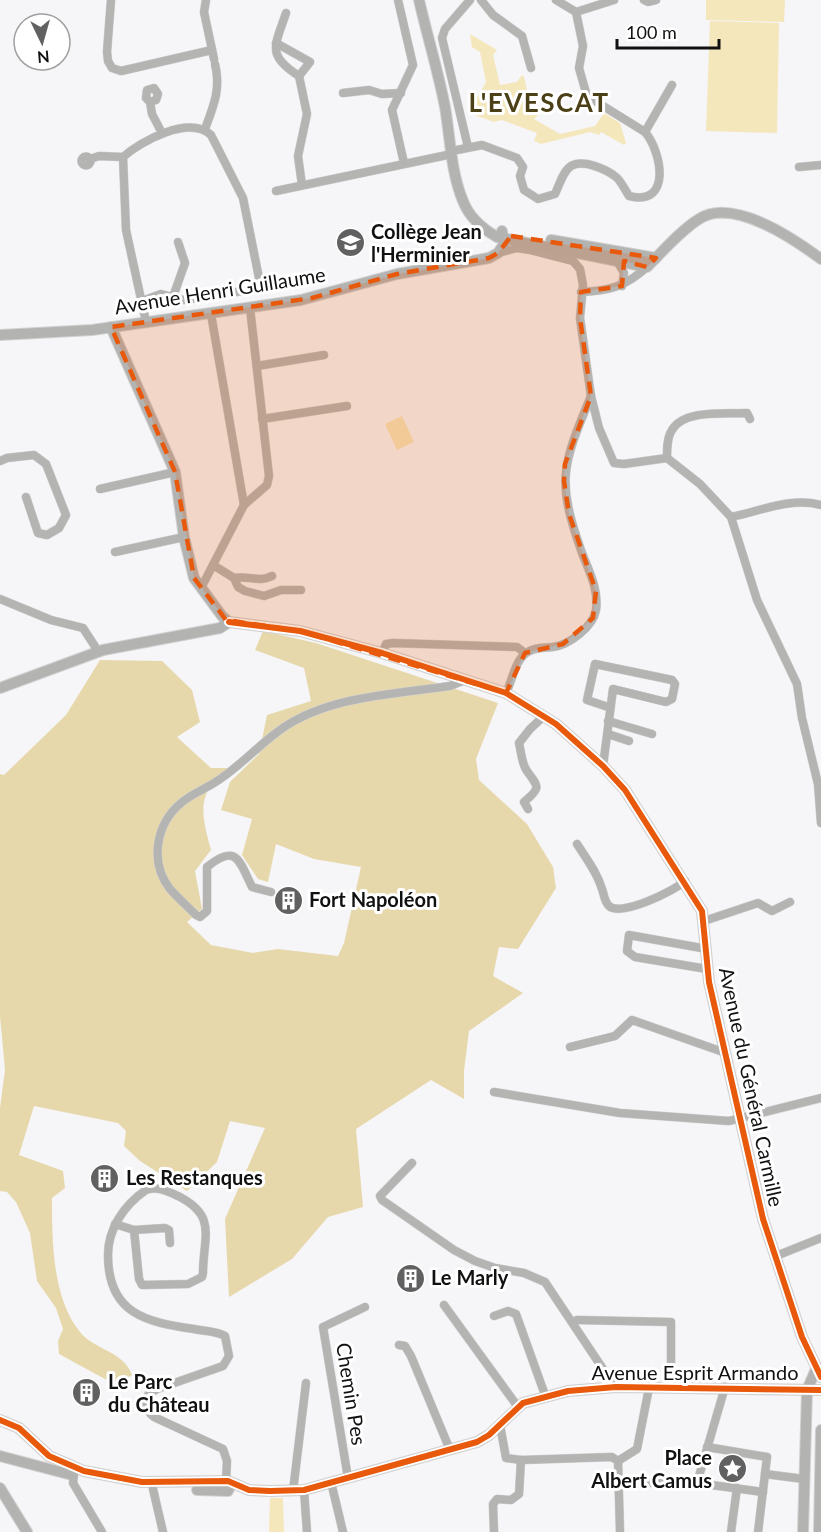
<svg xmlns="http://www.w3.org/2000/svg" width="821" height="1532" viewBox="0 0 821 1532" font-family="Lato,sans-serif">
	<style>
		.green { fill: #f5e7bc }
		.forest { fill: #e7d8ac }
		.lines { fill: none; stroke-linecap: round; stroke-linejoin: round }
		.street-casing { stroke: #d2d1d2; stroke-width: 9 }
		.secondary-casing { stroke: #d2d1d2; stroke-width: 12 }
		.street { stroke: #b4b4b3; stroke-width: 8 }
		.secondary { stroke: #b3b3b2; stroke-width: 10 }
		.cycleway-casing { stroke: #fff; stroke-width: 10 }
		.cycleway { stroke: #e8590c; stroke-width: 6 }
		.marked { fill: #e8590c; fill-opacity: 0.2; stroke: #e8590c; stroke-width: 4.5; stroke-dasharray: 12 8; stroke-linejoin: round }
		.labels { text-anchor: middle; stroke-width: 6; stroke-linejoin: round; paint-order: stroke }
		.poi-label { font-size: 20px; font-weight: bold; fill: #121112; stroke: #fff; text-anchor: start }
		.street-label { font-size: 20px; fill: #121112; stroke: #fff }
		.district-label { font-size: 26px; font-weight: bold; letter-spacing: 1.5px; fill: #4c4017; stroke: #fff }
	</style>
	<rect width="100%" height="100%" fill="#f6f5f7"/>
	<g class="green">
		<path d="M706,0H785L784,22L706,20Z"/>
		<path d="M710,21L779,23L777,133L706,131Z"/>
		<path d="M470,34L497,50L493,55L500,85L517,82L522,75L524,77L532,112L543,111L534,119L560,134L595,126L604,113L620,123L626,143L624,145L601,132L599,135L590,132L541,144L534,141L537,133L502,120L494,122L472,114L469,105L474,104L486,82L480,52L472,47Z"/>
		<path d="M402,416L414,442L397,450L385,424Z"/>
		<path d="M270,1498H283L284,1532H269Z"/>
	</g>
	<path class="forest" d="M263,631L316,643L498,703L476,759L479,780L527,824L553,867L556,888L518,949L499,947L493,976L523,993L469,1031L464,1071V1099L431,1080L356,1129L363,1207L328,1217L292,1259L229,1297L225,1219L265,1128L230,1121L217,1162L187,1191L140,1161L124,1146L126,1131L118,1123L34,1106L19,1155L63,1171L65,1188L52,1198C52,1239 52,1298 80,1332C94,1350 124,1351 132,1375L116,1385L59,1354L58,1341L63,1329L56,1308L37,1281L30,1233L16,1202L7,1192L0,1191V1108L5,1070L0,1016V774L4,775L66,715L100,660L162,661L192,690L200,722L177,737L211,768H227V771C195,792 202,817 211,850L195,871L202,909L187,922L211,945L253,953L278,949L338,956L344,943L361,867L314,859L276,844L268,882L258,879L242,855L252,819L221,810L230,782L259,754L267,715L311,701L304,668L255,650Z"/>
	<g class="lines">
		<defs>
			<g id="street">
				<path d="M111,0L107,52L108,61L112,68L121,71L212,50"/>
				<path d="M206,0L204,12L214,59"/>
				<path d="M398,0L413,65L392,110L404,163"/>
				<path d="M481,0L493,15L522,36L531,68"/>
				<path d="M644,0L648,2L656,0"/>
				<path d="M576,12L614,0"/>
				<path d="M286,13C275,46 266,55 299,76"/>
				<path d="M276,43L310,62L299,76"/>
				<path d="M299,76L307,114L298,156L302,185"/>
				<path d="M343,93L369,90L382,94L401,93"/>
				<path d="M150,102L146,98L147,90L154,88L158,94L156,100L150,102L152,114L162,133"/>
				<path d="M205,129C214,105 221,89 215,64"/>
				<path d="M645,132L672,85"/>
				<path d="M468,147L442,38L445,29L470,0"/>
				<path d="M452,151L482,145L517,158L523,167L520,176L524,190L538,199L555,194C559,186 563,171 571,166C583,159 606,169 616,177C621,181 625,190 629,196C672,207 662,152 645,132L587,96L579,68L583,46L576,12L556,0"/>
				<circle cx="86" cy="161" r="4.5"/>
				<path d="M90,159L99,156L123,157"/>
				<path d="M799,167L821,165"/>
				<path d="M276,191L452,154"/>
				<path d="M498,253L517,248L530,250L573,261L580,269L583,285L580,318L591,396L599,428L614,463L624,464L667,458L700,484L731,517L757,600L797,684L802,718L818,784L821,823"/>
				<path d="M617,261L624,273L622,286"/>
				<path d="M581,292C610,291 626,286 647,267"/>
				<path d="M173,297L185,263L178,242"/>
				<path d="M142,301L161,294L184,300L255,289L260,283L243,198L211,135C189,115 141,141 123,157L126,230L146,322"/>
				<path d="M257,366L324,355"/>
				<path d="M262,419L347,406"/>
				<path d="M667,458C667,449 667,437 672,430C684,409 726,414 747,413L750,419"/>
				<path d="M0,461L7,458L34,455L46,464L66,515L59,528L47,535L38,533L26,497"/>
				<path d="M100,489L175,472"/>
				<path d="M244,505L267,485L269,476L250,308"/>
				<path d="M731,517C762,511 789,497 821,505"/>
				<path d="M115,552L184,537"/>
				<path d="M213,565L234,578L238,587L245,591L264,596L281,590H301"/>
				<path d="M234,578C248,575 259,583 272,576"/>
				<path d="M201,588L244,505L211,314"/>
				<path d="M0,599L51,620L83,628L98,651"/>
				<path d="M382,653L386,644L393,643L517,647L525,653"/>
				<path d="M506,693C512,681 515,661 526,653C534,647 544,648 553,647C569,645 593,627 596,610C599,590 589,571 582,553C556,480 562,466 591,396"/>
				<path d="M608,721L652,734"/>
				<path d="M608,734L629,741"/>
				<path d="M603,766L613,689L666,702L672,699L675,684L672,680L595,664L587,700L608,707"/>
				<path d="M528,809L524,802C542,787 538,787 527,771C522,765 521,751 519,743L530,729L544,716"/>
				<path d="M577,844C586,858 597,872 602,889C604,894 604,901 609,906C621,917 674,891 685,881"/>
				<path d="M271,892L252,887C239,860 236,843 207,867V911L200,917L196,915C187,906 178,898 170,889C149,862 156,824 181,803C192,793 208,788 220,779C241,765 259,745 280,730C327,696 395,694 450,686L465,680"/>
				<path d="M704,921L758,903L772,911L790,902"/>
				<path d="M707,949L629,935L627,951L635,957L707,969"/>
				<path d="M570,1047L615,1036L632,1020L726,1053"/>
				<path d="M494,1092L620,1113L729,1121L821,1098"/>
				<path d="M412,1163L380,1196L382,1200L454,1250L475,1261L495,1268L524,1273L545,1282L611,1381L612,1387"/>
				<path d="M115,1224L134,1230L165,1228L169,1230L170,1243"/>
				<path d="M134,1230L139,1279L142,1285L188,1284L202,1277L203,1273C203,1237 218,1216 178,1196C167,1191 157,1186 146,1190C124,1205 108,1229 108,1255C108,1314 146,1322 194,1329C204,1331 217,1331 225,1336L229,1356L223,1366L157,1389L148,1395C145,1404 146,1411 154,1417L223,1449L227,1461L226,1481"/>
				<path d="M776,1256L821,1238"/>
				<path d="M444,1305L518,1407"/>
				<path d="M494,1316L508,1311L516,1314L545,1395"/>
				<path d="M577,1320L671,1322V1388"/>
				<path d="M399,1345L405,1346L411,1356L450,1450"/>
				<path d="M500,1425L506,1458L521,1460"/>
				<path d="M707,1447L767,1457L758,1532"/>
				<path d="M618,1461L637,1449L649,1388"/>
				<path d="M765,1474L804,1479"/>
				<path d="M74,1475L73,1483L102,1532"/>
				<path d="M348,1478L323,1327L365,1307"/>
				<path d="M331,1482L343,1532"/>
				<path d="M619,1483H697L763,1492"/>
				<path d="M697,1483L725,1387"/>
				<path d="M153,1489L163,1532"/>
				<path d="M304,1490L307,1532"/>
				<path d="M293,1491L306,1383"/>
				<path d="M494,1532L493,1504L497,1499L511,1500L519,1494L521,1460L612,1457L618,1461L620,1532"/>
				<path d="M731,1532L737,1488"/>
			</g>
			<g id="secondary">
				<path d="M419,0C427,35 438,71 445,107C450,136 451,173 463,201C469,217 483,229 497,237L647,267C663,251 680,231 699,219C733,197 794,239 821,259"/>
				<path d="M551,240L656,258"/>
				<path d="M111,327L175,472L184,537L194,578L222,616L229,622"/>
				<path d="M0,335L92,330L301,300L397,274L489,258L498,253L504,244L502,231"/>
				<path d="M229,622L300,631L382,653L506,693L556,724L603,766L625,790L702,911L709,982L763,1219L802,1337L821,1377"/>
				<path d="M0,688L103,650L220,628L229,622"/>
				<path d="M0,1420L19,1428L49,1456L84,1471L142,1482L228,1481L249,1490L270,1491L304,1490L477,1442L489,1435L523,1403L568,1391L616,1387L821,1390"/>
				<path d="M0,1456L72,1475"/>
				<path d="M0,1488L27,1532"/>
				<path d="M197,1490L228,1491L231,1484"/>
				<path d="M803,1532L807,1390L817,1367"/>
				<path d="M819,1532L821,1430"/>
			</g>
		</defs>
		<use href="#street" class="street-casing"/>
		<use href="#secondary" class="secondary-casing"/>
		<use href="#street" class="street"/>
		<use href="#secondary" class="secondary"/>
		<defs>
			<g id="cycleway">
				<path d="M229,622L300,631L382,653L506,693L556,724L603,766L625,790L702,911L709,982L763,1219L802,1337L821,1377"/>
				<path d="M0,1420L19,1428L49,1456L84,1471L142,1482L228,1481L249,1490L270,1491L304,1490L477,1442L489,1435L523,1403L568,1391L616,1387L821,1390"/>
			</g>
		</defs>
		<use href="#cycleway" class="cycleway-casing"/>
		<use href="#cycleway" class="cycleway"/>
	</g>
	<path class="marked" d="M511,236L656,258L647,267L624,261L622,286L581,292L580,318L591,396L565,464L564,481L569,514L596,591L593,618L563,644L525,653L506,693L300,631L226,620L194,578L175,472L111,327L312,298L397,274L489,258L498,253Z"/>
	<defs>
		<symbol id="school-disc" viewBox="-11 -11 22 22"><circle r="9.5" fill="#626162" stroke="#fff"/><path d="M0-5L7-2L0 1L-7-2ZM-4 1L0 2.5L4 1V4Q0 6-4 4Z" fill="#fff"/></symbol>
		<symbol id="building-disc" viewBox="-11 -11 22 22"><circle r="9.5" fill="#626162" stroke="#fff"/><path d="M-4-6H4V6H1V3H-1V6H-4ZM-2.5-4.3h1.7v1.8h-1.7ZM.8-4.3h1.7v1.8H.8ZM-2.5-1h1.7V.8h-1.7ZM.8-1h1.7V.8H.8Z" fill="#fff"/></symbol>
		<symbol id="sight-disc" viewBox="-11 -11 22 22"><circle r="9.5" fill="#626162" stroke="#fff"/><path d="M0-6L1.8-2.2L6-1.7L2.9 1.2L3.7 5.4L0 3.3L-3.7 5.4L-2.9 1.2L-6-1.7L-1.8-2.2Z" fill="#fff"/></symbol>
	</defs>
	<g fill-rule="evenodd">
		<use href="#school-disc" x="334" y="226" width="33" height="33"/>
		<use href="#building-disc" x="272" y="884" width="33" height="33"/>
		<use href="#building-disc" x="88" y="1162" width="33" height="33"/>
		<use href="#building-disc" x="394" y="1262" width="33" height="33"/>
		<use href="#building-disc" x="70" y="1376" width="33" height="33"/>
		<use href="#sight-disc" x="716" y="1452" width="33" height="33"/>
	</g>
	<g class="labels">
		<g class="poi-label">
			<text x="371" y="239">Collège Jean<tspan x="371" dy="23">l'Herminier</tspan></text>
			<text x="309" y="907">Fort Napoléon</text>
			<text x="126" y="1185">Les Restanques</text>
			<text x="431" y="1285">Le Marly</text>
			<text x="108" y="1389">Le Parc<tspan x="108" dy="23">du Château</tspan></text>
			<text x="712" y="1465" text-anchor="end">Place<tspan x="712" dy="23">Albert Camus</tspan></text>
		</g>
		<g class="street-label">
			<text transform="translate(220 291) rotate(-9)" y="7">Avenue Henri Guillaume</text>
			<text transform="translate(751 1087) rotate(78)" y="7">Avenue du Général Carmille</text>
			<text x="695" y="1380">Avenue Esprit Armando</text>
			<text transform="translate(351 1394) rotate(81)" y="7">Chemin Pes</text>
		</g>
		<g class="district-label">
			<text x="539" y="112">L'EVESCAT</text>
		</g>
	</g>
	<g transform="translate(42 42) rotate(175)"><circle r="28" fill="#ffffff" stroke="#a0a0a0" stroke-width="1.5"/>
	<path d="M0-4.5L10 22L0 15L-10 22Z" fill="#626162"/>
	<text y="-9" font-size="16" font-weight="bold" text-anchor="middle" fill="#121112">N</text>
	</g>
	<path d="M617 39v9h102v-9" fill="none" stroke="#121112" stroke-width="3"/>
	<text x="626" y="39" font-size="18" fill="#121112" stroke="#ffffff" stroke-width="4.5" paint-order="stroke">100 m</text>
</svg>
